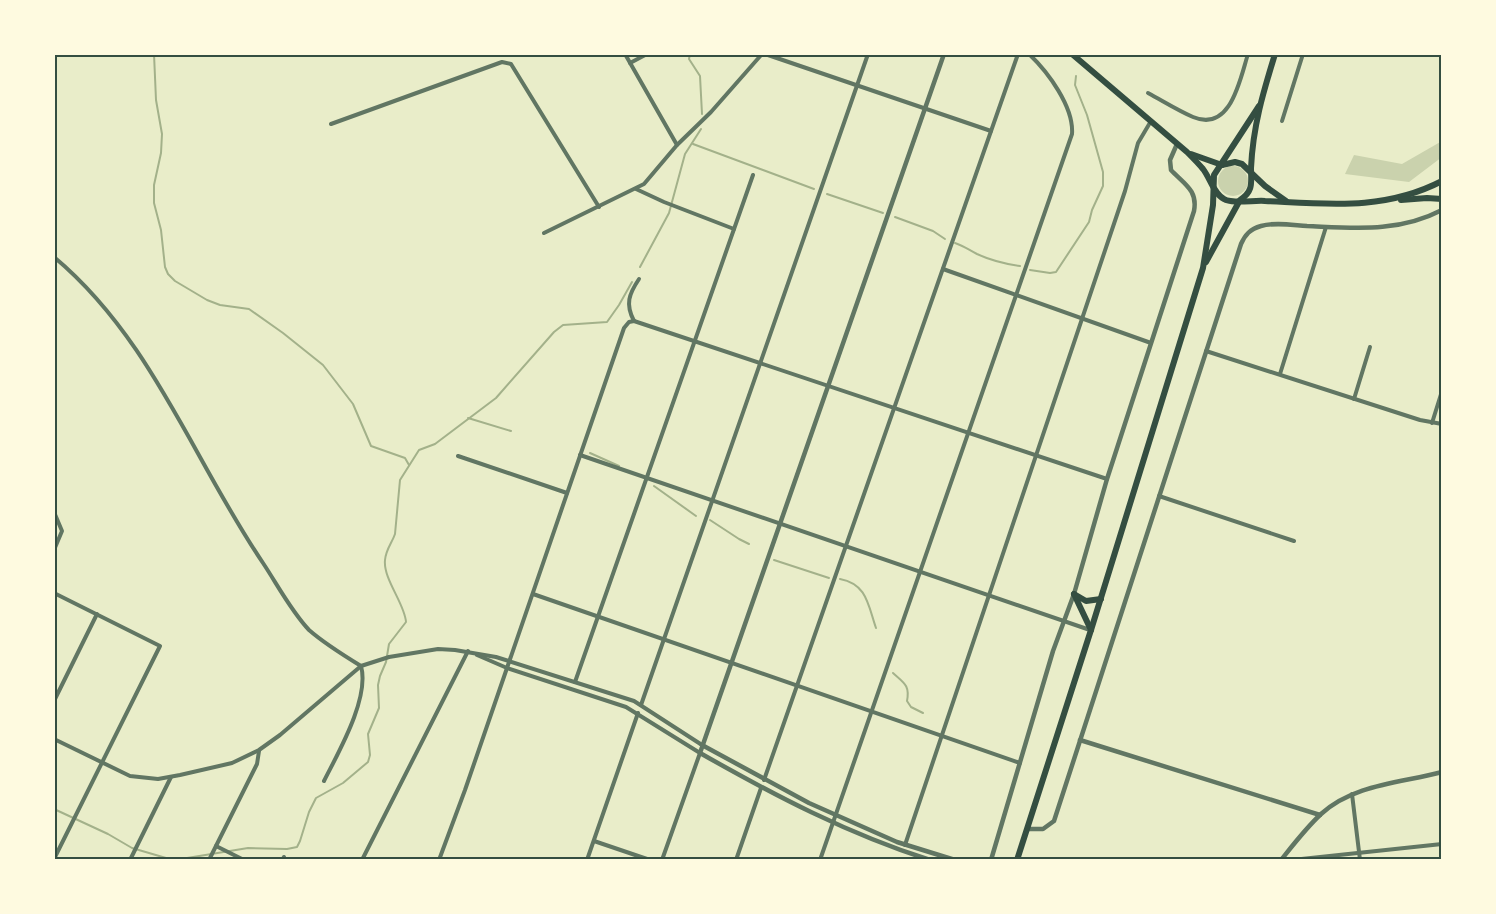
<svg xmlns="http://www.w3.org/2000/svg" width="1496" height="914" viewBox="0 0 1496 914" font-family="'IBM Plex Sans',sans-serif">
	<style>
		.green { fill: #cad2ad }
		.lines { fill: none; stroke-linecap: round; stroke-linejoin: round }
		.stream { stroke: #a3b18a; stroke-width: 2 }
		.minor { stroke: #617663; stroke-width: 4 }
		.tertiary { stroke: #617663; stroke-width: 4.5 }
		.trunk { stroke: #344e41; stroke-width: 6 }
		.neatline { fill: none; stroke: #344e41; stroke-width: 2 }
	</style>
	<rect width="100%" height="100%" fill="#e9edc9"/>
	<g class="green">
		<path d="M1442,141V157L1409,182L1345,174L1354,155L1402,164Z"/>
		<circle cx="1233" cy="181" r="15"/>
	</g>
	<g class="lines">
		<g class="stream">
			<path d="M154,54L156,100L162,134L161,153L154,185V203L161,230L165,267L168,274L175,281L207,300L220,305L249,309L283,333L323,365L353,404L371,446L405,458L409,465"/>
			<path d="M690,54L689,59L700,76L702,114"/>
			<path d="M693,144L814,189"/>
			<path d="M827,194L883,213"/>
			<path d="M895,217L933,231L945,239"/>
			<path d="M955,243C964,246 969,250 977,254C990,260 1006,264 1020,266"/>
			<path d="M640,267L669,213L685,154L701,129"/>
			<path d="M1030,270L1050,273L1056,272L1089,222L1092,210L1103,186V172L1087,115L1075,85L1076,76"/>
			<path d="M468,418L511,431"/>
			<path d="M590,453L619,466"/>
			<path d="M654,486L696,516"/>
			<path d="M710,520L739,539L749,544"/>
			<path d="M774,560L829,578"/>
			<path d="M840,579C867,584 868,605 876,628"/>
			<path d="M893,673C904,683 910,685 907,701L911,707L923,713"/>
			<path d="M54,809L108,834L132,848L166,858L181,859L248,848L287,849L297,847L300,841L309,812L316,798L343,783L368,762L370,755L368,734L379,708L378,685L380,676L386,662L389,644L406,622C405,604 383,579 385,560C386,549 392,543 395,534L400,480L419,450L435,444L496,398L554,332L563,325L607,322L619,305L632,282"/>
		</g>
		<g class="minor">
			<path d="M625,54L677,145"/>
			<path d="M765,54L991,131"/>
			<path d="M630,63L647,54"/>
			<path d="M1148,93C1163,101 1177,110 1193,117C1231,133 1240,79 1248,54"/>
			<path d="M1282,121L1303,54"/>
			<path d="M331,124L502,62L511,64L599,207"/>
			<path d="M636,189L664,202L734,229"/>
			<path d="M544,233L644,184L677,145L711,112L762,54"/>
			<path d="M54,257C152,339 193,460 263,563C277,584 291,611 309,630C325,644 343,655 361,666"/>
			<path d="M943,269L1151,343"/>
			<path d="M634,321L1107,479"/>
			<path d="M634,321C625,304 629,294 639,279"/>
			<path d="M1206,351L1420,420L1442,424"/>
			<path d="M1280,374L1326,227"/>
			<path d="M1354,399L1370,347"/>
			<path d="M1432,423L1442,391"/>
			<path d="M580,455L1090,630"/>
			<path d="M458,456L567,493"/>
			<path d="M1159,496L1294,541"/>
			<path d="M54,512L62,531L54,550"/>
			<path d="M54,593L160,646L54,859"/>
			<path d="M533,594L1020,763"/>
			<path d="M477,655L507,668L626,707L700,753L662,860"/>
			<path d="M575,682L753,175"/>
			<path d="M54,701L97,614"/>
			<path d="M641,705L868,54"/>
			<path d="M54,739L130,776L158,779L180,775L232,763L259,750L280,735L361,666L389,657L438,649L455,650L496,657L634,701L702,745"/>
			<path d="M764,780L1018,54"/>
			<path d="M324,781C338,753 370,698 361,666"/>
			<path d="M1352,794L1360,860"/>
			<path d="M594,841L650,860"/>
			<path d="M905,845L1125,191L1138,143L1151,121"/>
			<path d="M216,846L244,860"/>
			<path d="M130,860L171,777"/>
			<path d="M209,860L257,764L259,751"/>
			<path d="M283,860L284,857"/>
			<path d="M362,860L468,651"/>
			<path d="M439,860L465,790L624,328L629,322L634,321"/>
			<path d="M587,860L638,713"/>
			<path d="M736,860L761,788"/>
			<path d="M820,860L1072,134C1074,107 1048,72 1029,54"/>
			<path d="M1292,860L1442,844"/>
		</g>
		<g class="tertiary">
			<path d="M1080,740L1320,815"/>
			<path d="M702,745L809,803L897,842L955,860"/>
			<path d="M1027,829H1043L1054,821L1241,244C1245,235 1250,229 1261,226C1275,222 1292,225 1307,226C1354,228 1398,233 1442,210"/>
			<path d="M930,860C848,834 774,795 700,753L944,54"/>
			<path d="M991,860L1053,651L1074,594L1107,479L1194,211C1198,190 1184,184 1171,170L1170,160L1177,144"/>
			<path d="M1281,860C1293,845 1306,828 1321,814C1354,784 1401,783 1442,772"/>
		</g>
		<g class="trunk">
			<path d="M1072,54L1187,152C1193,158 1198,163 1203,169C1210,178 1214,194 1224,199C1232,204 1255,200 1265,201C1328,204 1384,211 1442,181"/>
			<path d="M1191,154L1222,165"/>
			<path d="M1222,165L1235,162L1242,164L1265,186L1286,201"/>
			<path d="M1401,200L1427,198L1442,199"/>
			<path d="M1206,262L1240,200C1254,191 1251,182 1251,168C1253,126 1263,93 1275,54"/>
			<path d="M1074,594L1091,630"/>
			<path d="M1074,594L1086,601L1101,599"/>
			<path d="M1017,860L1091,630L1203,268L1213,205L1214,175L1259,106"/>
		</g>
	</g>
	<rect width="1496" height="914" fill="none" stroke="#fefae0" stroke-width="111"/>
	<rect x="56" y="56" width="1384" height="802" class="neatline"/>
</svg>
